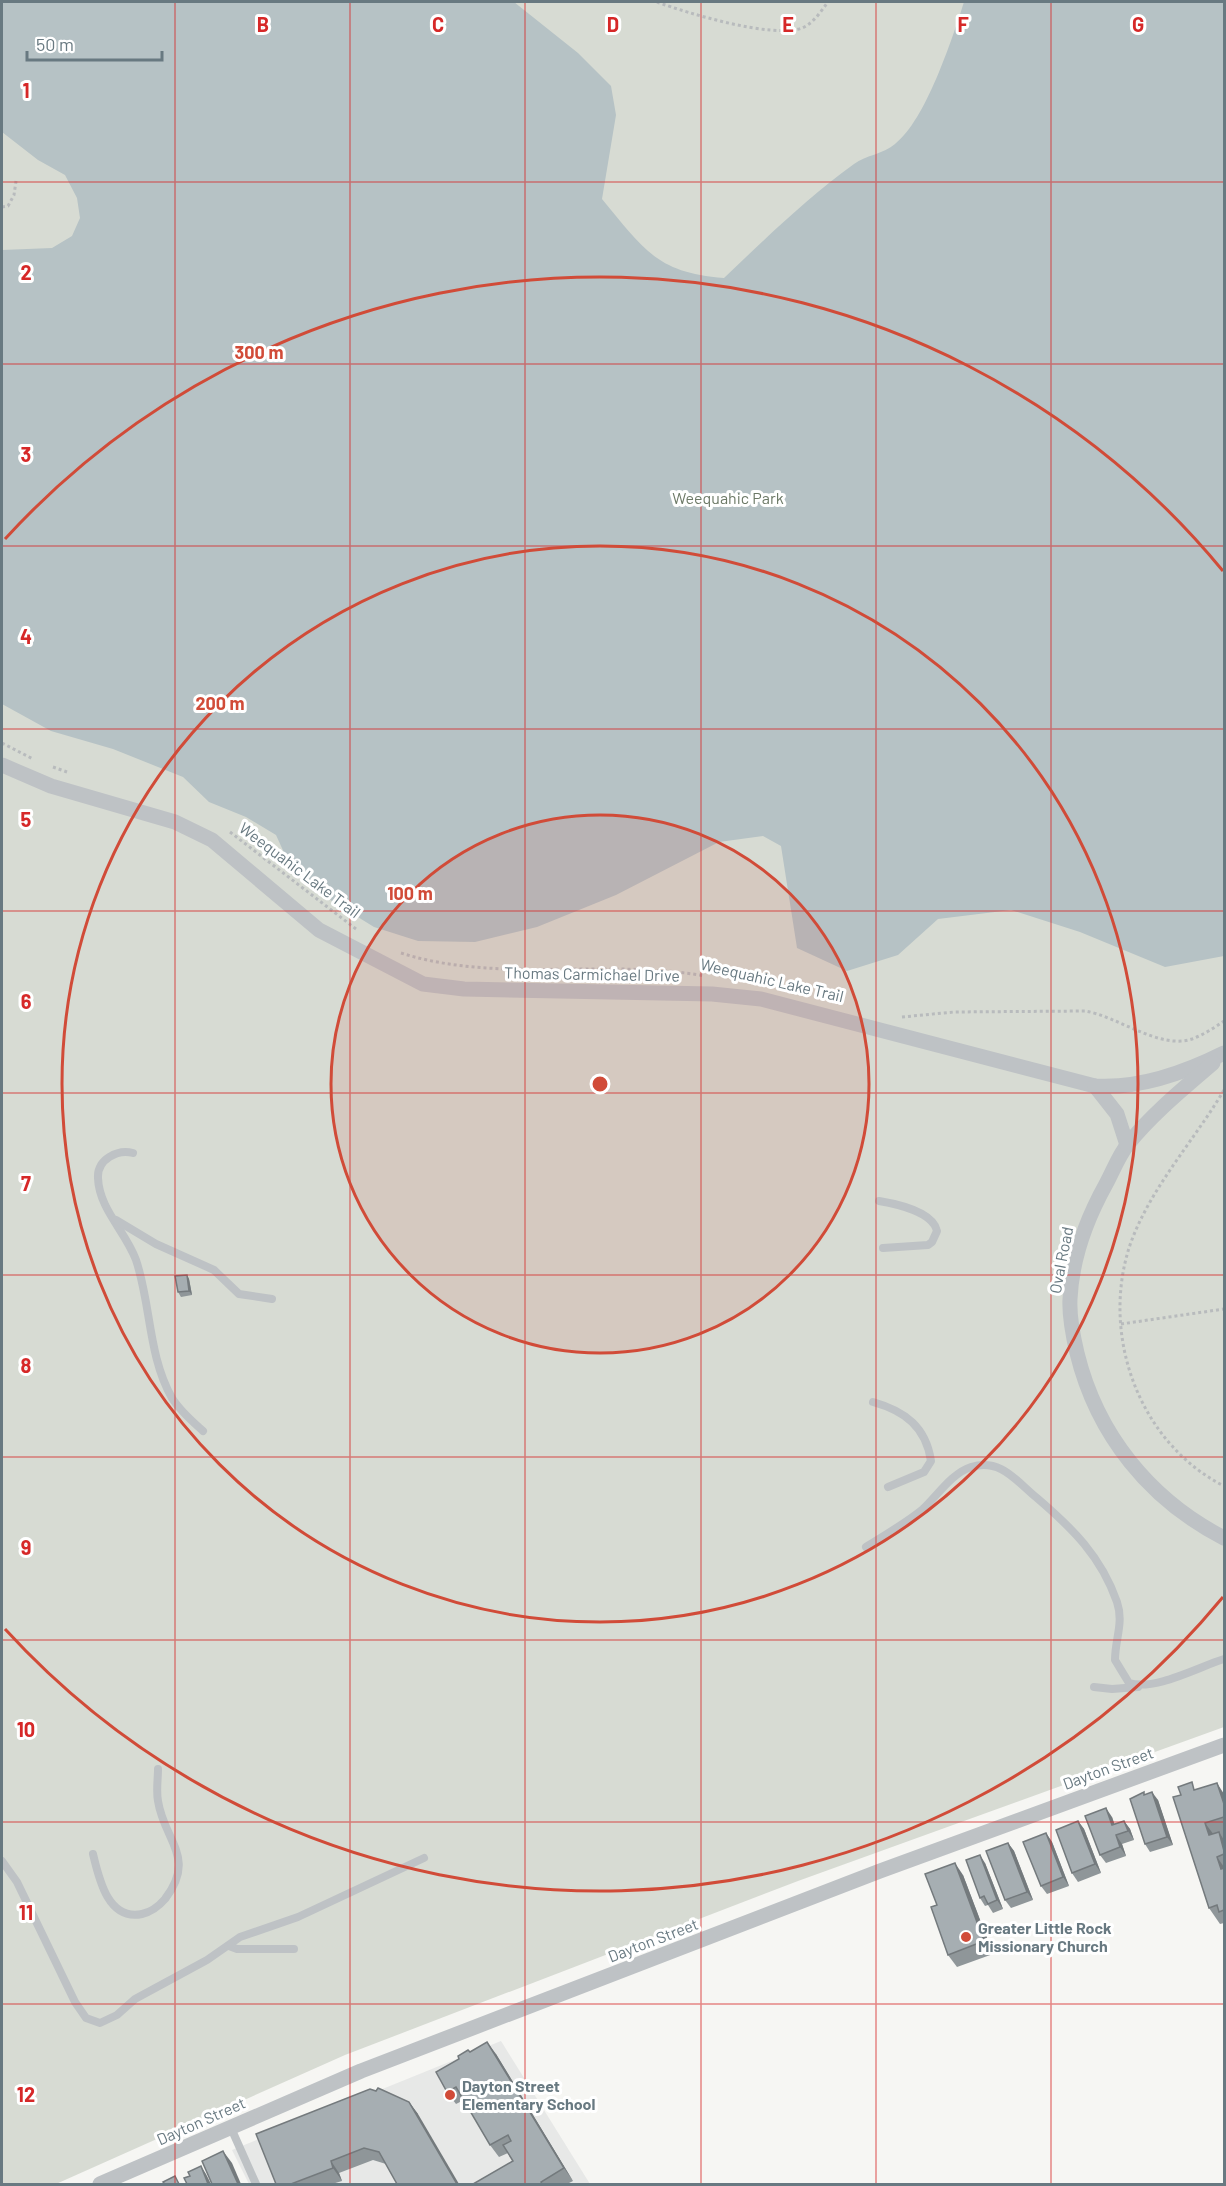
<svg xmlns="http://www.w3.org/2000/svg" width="1226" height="2186" viewBox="0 0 1226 2186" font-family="Barlow,sans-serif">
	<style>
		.built { fill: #e7e8e7 }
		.green { fill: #d7dbd3 }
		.water { fill: #b6c2c5 }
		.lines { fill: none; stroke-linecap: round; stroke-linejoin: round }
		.path { stroke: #b8bbbd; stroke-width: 3; stroke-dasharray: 3 3; stroke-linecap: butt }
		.lane { stroke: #bec2c5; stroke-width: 8 }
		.street { stroke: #bec2c5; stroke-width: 15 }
		.wall { fill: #8f9699 }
		.shaded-wall { fill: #747a7d }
		.building { fill: #a6aeb2; stroke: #747a7d; stroke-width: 1.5 }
		.grid { fill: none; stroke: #d62828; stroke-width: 1.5; stroke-opacity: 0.55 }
		.ring { fill: none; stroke: #d14b38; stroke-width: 3 }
		.poi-dot { fill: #d14b38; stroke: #fff; stroke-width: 2 }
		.labels { text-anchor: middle; stroke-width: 6; stroke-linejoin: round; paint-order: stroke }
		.park-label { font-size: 16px; fill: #6c7966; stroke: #fff }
		.street-label { font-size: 16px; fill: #687981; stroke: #fff }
		.poi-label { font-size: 16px; font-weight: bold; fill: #687981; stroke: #fff; text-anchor: start }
		.grid-label { font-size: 20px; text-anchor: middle; font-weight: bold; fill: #d62828; stroke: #fff; stroke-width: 6; stroke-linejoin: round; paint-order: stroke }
		.centre { fill: #d14b38; stroke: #fff; stroke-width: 3 }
		.ring-label { font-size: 18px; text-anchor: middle; font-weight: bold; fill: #d14b38; stroke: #fff; stroke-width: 6; stroke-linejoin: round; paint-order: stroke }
	</style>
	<rect width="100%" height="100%" fill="#f6f6f3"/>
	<path class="built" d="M501,2041L590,2184H249L232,2150Z"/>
	<path class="green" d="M2,2H1224V1727L798,1881L345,2055L56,2184H2Z"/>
	<path class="water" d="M2,2H514L578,53L611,86L616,115L602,199C643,248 656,273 724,278C766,238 807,198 854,164C866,155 884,154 895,144C926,120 952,39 964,2H1224V956L1165,967L1080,932L1011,910L938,919L898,955L847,971L797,948L781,846L763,836L719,842L616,895L537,927L475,942L418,941L374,927L332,901L291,868L276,835L246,817L209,802L183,777L113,749L51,731L2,704V250L52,248L72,236L80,218L77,198L65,175L38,160L2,132Z"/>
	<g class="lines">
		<g class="path">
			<path d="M657,2C687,13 772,39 802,28C814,23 821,11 828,2"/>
			<path d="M2,207L8,206L14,195L16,181"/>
			<path d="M2,743L33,759"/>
			<path d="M53,767L67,772"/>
			<path d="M230,832L356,929"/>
			<path d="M401,953C498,984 605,958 705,976"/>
			<path d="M902,1017L954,1012L1085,1011C1117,1016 1160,1050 1192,1039C1203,1035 1214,1028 1224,1021"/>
			<path d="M1224,1090C1194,1141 1150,1188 1130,1245C1100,1335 1139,1443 1224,1486"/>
			<path d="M1121,1324L1224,1309"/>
		</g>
		<g class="lane">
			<path d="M133,1153C118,1149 97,1159 98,1178C99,1209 126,1232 136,1260C151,1304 148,1356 172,1398C180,1411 192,1421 203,1431"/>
			<path d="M879,1201C897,1204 933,1212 937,1231L932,1242L928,1245L883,1248"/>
			<path d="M116,1220L156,1244L214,1270L239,1294L272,1299"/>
			<path d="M873,1402C905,1411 926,1427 931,1461L924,1472L888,1487"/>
			<path d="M866,1547C885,1535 906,1523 923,1509C937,1496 952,1473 971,1467C1001,1458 1016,1481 1037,1498C1072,1528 1101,1556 1117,1602C1124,1623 1115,1639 1115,1660L1129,1683C1155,1691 1198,1667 1224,1659"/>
			<path d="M1094,1687L1112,1689L1138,1687"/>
			<path d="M93,1854C99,1879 108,1921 142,1914C151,1912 159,1906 165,1899C197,1857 164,1841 158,1801C156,1791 158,1779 158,1769"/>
			<path d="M2,1861L17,1882L75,2002L86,2018L100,2023L117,2015L135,1999L207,1960L240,1937L298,1917L424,1858"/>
			<path d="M229,1946L237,1949H294"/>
			<path d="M231,2128L256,2184"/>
		</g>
		<g class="street">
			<path d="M2,765L51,786L175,822L212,840L319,930L423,984L464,989L712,994L761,999L1095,1086C1140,1089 1184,1073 1224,1053"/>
			<path d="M1213,1063C1184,1088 1152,1114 1128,1144C1119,1155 1113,1171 1106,1184C1086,1220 1072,1257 1070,1299C1069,1317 1073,1336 1077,1353C1097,1435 1150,1500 1224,1538"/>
			<path d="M1095,1086L1117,1114L1127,1145"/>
			<path d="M100,2184L361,2071L880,1871L1224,1745"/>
		</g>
	</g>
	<g class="wall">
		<path d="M187,1275L189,1279L192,1295L181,1297L178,1292Z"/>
		<path d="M1197,1789L1224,1794V1837L1223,1838L1224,1840V1923L1220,1924L1209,1908Z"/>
		<path d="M1146,1794L1158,1800L1173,1845L1150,1852L1145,1844Z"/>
		<path d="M1112,1817L1114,1824L1124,1821L1130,1829L1134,1840L1122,1844L1126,1856L1106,1863L1100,1855Z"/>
		<path d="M1078,1821L1084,1829L1101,1873L1078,1882L1072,1873Z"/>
		<path d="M1046,1833L1052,1842L1069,1886L1047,1894L1041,1886Z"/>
		<path d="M1008,1843L1014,1851L1033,1900L1011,1908L1005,1900Z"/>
		<path d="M985,1863L1003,1909L993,1913L988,1905L985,1906L980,1898Z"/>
		<path d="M963,1875L993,1954L957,1967L948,1955L937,1905Z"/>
		<path d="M470,2052L496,2054L573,2181L567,2184H473L513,2161L508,2153L499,2157L490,2145L464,2100L456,2104L447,2092L459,2059Z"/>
		<path d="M409,2102L418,2114L386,2164L373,2160L339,2173L342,2181L332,2184H276Z"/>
	</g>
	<g class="shaded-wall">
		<path d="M187,1275L189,1279L192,1295L189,1291Z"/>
		<path d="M1217,1783L1224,1794V1804Z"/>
		<path d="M1152,1792L1158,1800L1173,1845L1167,1837Z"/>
		<path d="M1106,1808L1112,1817L1118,1834L1112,1825Z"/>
		<path d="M1078,1821L1084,1829L1101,1873L1095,1864Z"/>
		<path d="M1124,1821L1130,1829L1134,1840L1128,1831Z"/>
		<path d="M1205,1823L1217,1839L1209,1835Z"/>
		<path d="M1219,1832L1224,1840V1851Z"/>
		<path d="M1046,1833L1052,1842L1069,1886L1063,1877Z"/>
		<path d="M1116,1835L1122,1844L1126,1856L1120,1847Z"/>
		<path d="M1008,1843L1014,1851L1033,1900L1027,1892Z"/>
		<path d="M980,1855L985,1863L1003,1909L997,1900Z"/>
		<path d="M1217,1857L1224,1867L1221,1869Z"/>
		<path d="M955,1863L963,1875L993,1954L984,1941Z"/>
		<path d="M487,2042L496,2054L573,2181L564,2168Z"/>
		<path d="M409,2102L418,2114L459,2184H457Z"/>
		<path d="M223,2151L232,2163L241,2184H238Z"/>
		<path d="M331,2161L339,2173L342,2181L333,2168Z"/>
		<path d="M201,2166L206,2174L211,2184H208Z"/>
	</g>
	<g class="building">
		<path d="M187,1275L189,1291L178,1292L175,1276Z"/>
		<path d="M1192,1782L1194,1790L1217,1783L1224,1804V1817L1205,1823L1209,1835L1219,1832L1224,1851V1854L1217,1857L1221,1869L1224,1868V1910L1219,1912L1217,1905L1209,1908L1173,1797L1181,1795L1178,1787Z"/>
		<path d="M1144,1792V1795L1152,1792L1167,1837L1145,1844L1130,1799Z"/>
		<path d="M1106,1808L1112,1825L1124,1821L1128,1831L1116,1835L1120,1847L1100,1855L1085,1816Z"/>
		<path d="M1078,1821L1095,1864L1072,1873L1056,1830Z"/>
		<path d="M1046,1833L1063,1877L1041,1886L1023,1842Z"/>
		<path d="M1008,1843L1027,1892L1005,1900L986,1851Z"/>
		<path d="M980,1855L997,1900L988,1904L984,1896L980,1898L966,1860Z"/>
		<path d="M955,1863L984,1941L948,1955L931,1907L937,1905L925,1874Z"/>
		<path d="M487,2042L564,2168L541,2182L542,2184H473L513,2161L503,2145L511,2141L508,2135L490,2145L456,2087L447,2092L436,2072L459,2059L458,2056L468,2050L470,2052Z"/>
		<path d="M378,2088L409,2102L457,2184H397L379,2152L364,2148L331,2161L333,2168L291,2184H276L256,2134L370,2089L376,2091Z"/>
		<path d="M223,2151L238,2184H212L202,2161Z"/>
		<path d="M201,2166L208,2184H187L184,2178L190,2176L188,2172Z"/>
		<path d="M175,2176L179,2184H165L163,2182Z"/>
	</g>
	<path class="grid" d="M175,2V2184M350,2V2184M525,2V2184M701,2V2184M876,2V2184M1051,2V2184M2,182H1224M2,364H1224M2,546H1224M2,729H1224M2,911H1224M2,1093H1224M2,1275H1224M2,1457H1224M2,1640H1224M2,1822H1224M2,2004H1224"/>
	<circle cx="600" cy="1084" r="269" fill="#d14b38" fill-opacity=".12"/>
	<g class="ring">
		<circle cx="600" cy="1084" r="269"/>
		<circle cx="600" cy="1084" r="538"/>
		<path d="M1223 1597A807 807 0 0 1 5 1629M5 539A807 807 0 0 1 1223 571"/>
	</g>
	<g class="poi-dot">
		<circle cx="966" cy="1937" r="6"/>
		<circle cx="450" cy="2095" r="6"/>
	</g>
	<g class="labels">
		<g class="park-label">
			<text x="728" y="504">Weequahic Park</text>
		</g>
		<g class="street-label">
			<text transform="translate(300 870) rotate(37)" y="6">Weequahic Lake Trail</text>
			<text transform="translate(592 974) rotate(1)" y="6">Thomas Carmichael Drive</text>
			<text transform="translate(772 980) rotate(13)" y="6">Weequahic Lake Trail</text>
			<text transform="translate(1061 1260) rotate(-79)" y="6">Oval Road</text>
			<text transform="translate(1108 1768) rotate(-20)" y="6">Dayton Street</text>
			<text transform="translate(653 1940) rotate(-21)" y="6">Dayton Street</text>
			<text transform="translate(201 2121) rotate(-24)" y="6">Dayton Street</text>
		</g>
		<g class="poi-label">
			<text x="978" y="1934">Greater Little Rock<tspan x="978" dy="18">Missionary Church</tspan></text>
			<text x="462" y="2092">Dayton Street<tspan x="462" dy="18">Elementary School</tspan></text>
		</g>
	</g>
	<g class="grid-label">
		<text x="263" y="32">B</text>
		<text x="438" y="32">C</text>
		<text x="613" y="32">D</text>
		<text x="788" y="32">E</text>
		<text x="963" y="32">F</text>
		<text x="1138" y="32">G</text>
		<text x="26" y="98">1</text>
		<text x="26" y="280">2</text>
		<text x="26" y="462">3</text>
		<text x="26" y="644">4</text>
		<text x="26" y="827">5</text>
		<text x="26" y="1009">6</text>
		<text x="26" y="1191">7</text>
		<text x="26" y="1373">8</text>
		<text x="26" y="1555">9</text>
		<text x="26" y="1737">10</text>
		<text x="26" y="1920">11</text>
		<text x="26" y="2102">12</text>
	</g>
	<circle cx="600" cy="1084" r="9" class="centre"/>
	<g class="ring-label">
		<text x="259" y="359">300 m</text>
		<text x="220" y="710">200 m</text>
		<text x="410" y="900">100 m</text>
	</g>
	<rect width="1226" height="2186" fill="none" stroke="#687981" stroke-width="6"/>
	<path d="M27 51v9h135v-9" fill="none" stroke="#687981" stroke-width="3"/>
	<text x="36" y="51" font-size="18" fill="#687981" stroke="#ffffff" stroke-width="4.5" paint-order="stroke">50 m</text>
</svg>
